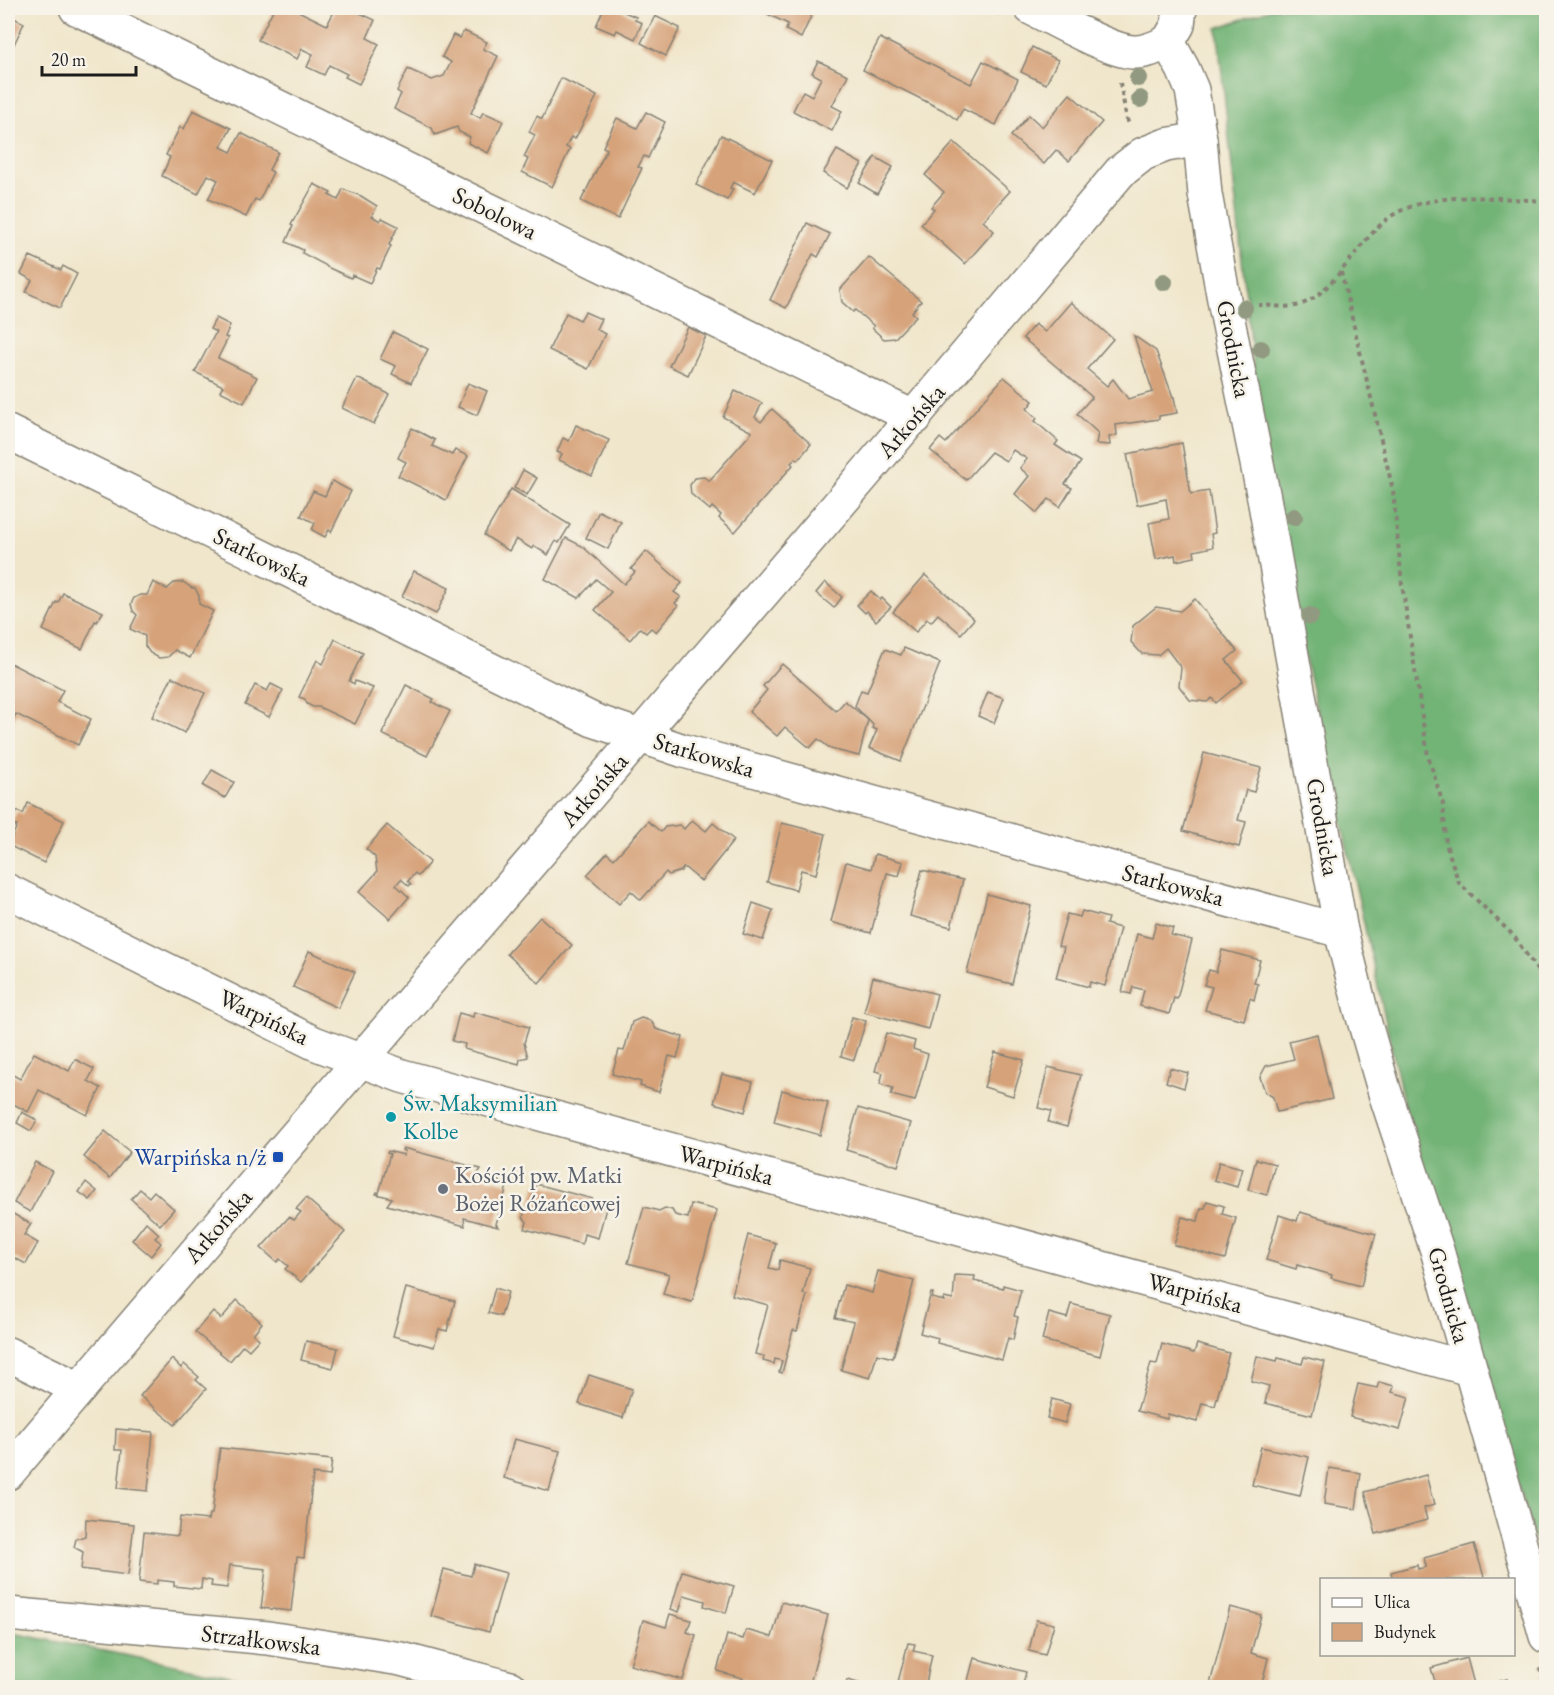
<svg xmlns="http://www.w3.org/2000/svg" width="1554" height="1695" viewBox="0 0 1554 1695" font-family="'EB Garamond',serif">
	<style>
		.forest { fill: #72b376; stroke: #476849; stroke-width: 1.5 }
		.building { fill: #d6a279 }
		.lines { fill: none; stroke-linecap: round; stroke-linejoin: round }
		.street-casing { stroke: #868174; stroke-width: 36 }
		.path { stroke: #868174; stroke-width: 4; stroke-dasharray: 4.5 4.5; stroke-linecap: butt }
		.street { stroke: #fff; stroke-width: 33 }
		.tree { fill: #919a80 }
		.culture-dot { fill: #0f9aa8; stroke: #f7f3e8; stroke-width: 2 }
		.transit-dot { fill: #1a4fb4; stroke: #f7f3e8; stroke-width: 2 }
		.worship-dot { fill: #6b7280; stroke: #f7f3e8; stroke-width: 2 }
		.labels { text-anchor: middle; stroke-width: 5; stroke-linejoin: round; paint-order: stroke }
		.street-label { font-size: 24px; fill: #1c1c1c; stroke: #f7f3e8 }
		.culture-label { font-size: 24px; fill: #0d838f; stroke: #f7f3e8; text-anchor: start }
		.transit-label { font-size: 24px; fill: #164399; stroke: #f7f3e8; text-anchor: end }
		.worship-label { font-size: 24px; fill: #5b616d; stroke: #f7f3e8; text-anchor: start }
	</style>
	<rect width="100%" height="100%" fill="#f7f3e8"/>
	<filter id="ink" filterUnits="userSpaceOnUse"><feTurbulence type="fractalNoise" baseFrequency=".0167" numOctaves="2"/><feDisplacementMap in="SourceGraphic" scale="12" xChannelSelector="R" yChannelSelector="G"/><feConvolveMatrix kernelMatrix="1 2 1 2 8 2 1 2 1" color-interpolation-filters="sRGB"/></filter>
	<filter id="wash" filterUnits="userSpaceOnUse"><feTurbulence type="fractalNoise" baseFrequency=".008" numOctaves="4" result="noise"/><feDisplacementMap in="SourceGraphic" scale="24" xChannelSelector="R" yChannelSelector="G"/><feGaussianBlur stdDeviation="1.35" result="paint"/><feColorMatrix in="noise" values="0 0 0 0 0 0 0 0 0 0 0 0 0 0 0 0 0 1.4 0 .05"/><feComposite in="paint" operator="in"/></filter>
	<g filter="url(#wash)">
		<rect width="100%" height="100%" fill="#f0e6cb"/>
		<g class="forest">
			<path d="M1274,8H1546V1576L1417,1163L1266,482L1217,28Z"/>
			<path d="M8,1632L286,1687H8Z"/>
		</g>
		<g id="blocks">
			<g class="building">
				<path d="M274,8H292L327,25L336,8H349L375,20L367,38L379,44L359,84L345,77L347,74L329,65L324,75L307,67L313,54L302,49L297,59L258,40Z"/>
				<path d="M604,8H615L636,17L635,20L642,23L635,39L617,30L615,34L596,26Z"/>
				<path d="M755,8H815L801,38L786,30L788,24Z"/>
				<path d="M8,15L24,23L10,53L8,51Z"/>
				<path d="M655,16L680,28L666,56L641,43Z"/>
				<path d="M464,31L487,42L483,49L498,56L471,113L480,118L483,112L503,121L488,153L468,143L470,137L459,132L457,127L435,135L432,128L394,109L401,94L397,91L408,69L432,80L444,76L451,62L442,57L453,35L460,38Z"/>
				<path d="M880,38L971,84L983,61L1018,79L996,125L963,109L957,120L943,110L863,70Z"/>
				<path d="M1032,47L1058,60L1046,84L1021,72Z"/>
				<path d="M818,61L848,75L832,106L842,111L832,131L793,111L803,91L812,96L821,78L812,73Z"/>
				<path d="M561,78L597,96L575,139L571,137L566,147L570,149L552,187L522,172L528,159L524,157L535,135L529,132L537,116L542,119Z"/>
				<path d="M1070,94L1102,122L1069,161L1056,150L1044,164L1011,136L1029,115L1042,127Z"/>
				<path d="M193,110L231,128L221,147L231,152L241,133L278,152L269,170L273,172L259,201L255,199L246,217L208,199L218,180L208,175L198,194L162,176L170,157L166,155L180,127L184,129Z"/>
				<path d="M646,112L665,122L648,158L644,156L638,167L642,168L618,219L581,201L607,149L603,147L617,118L637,128Z"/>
				<path d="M721,135L772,160L755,193L733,182L730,188L733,189L727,200L696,185Z"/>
				<path d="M954,142L1010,191L983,221L994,231L965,264L921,224L934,209L931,207L944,192L925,175Z"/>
				<path d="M837,150L862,164L847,188L823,173Z"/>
				<path d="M875,157L893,167L877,194L859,183Z"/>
				<path d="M314,184L331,193L329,195L338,200L343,189L361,196L377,206L372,216L380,221L382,218L398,226L389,245L391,246L380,269L377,268L370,283L352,275L351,278L327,267L325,265L302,253L303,250L286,242L293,226L291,225Z"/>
				<path d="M807,223L830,234L818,257L813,254L786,308L770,300Z"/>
				<path d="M30,256L61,270L63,266L77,274L60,308L26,292L32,280L21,274Z"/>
				<path d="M869,257L921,301L912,312L916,316L895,338L884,339L872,328L874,326L855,310L853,312L842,302L840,290Z"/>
				<path d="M1071,302L1113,339L1087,369L1107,386L1113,379L1128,399L1153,392L1134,336L1156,351L1173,397H1174L1177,413L1159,416V419L1116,425L1117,435L1109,437L1110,445L1096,444L1098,433L1077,414L1092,397L1023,338L1035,324L1045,332Z"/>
				<path d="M585,312L601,319L596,329L605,334L588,369L549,350L566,313L580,320Z"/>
				<path d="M216,318L230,325L225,337L228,338L218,358L257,377L244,403L220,391L223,386L195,372L216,332L210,329Z"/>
				<path d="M688,327L706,336L688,375L669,366Z"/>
				<path d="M393,332L428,349L411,383L392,374L396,366L380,359Z"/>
				<path d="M1004,377L1033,401L1027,409L1037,418L1035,421L1058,441L1055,445L1081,462L1065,484L1072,488L1060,507L1049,499L1037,513L1015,494L1029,476L1020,468L1027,459L1013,450L1006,461L991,452L966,480L930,450L940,438L946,443Z"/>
				<path d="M357,378L389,394L374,424L342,408Z"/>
				<path d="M468,383L487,391L477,415L458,407Z"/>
				<path d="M735,391L762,403L755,417L761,422L772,409L811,444L798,460L796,458L791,463L793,465L735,532L719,518L721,515L712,507L710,510L691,494L690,485L695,478L704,477L709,481L752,432L723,417Z"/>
				<path d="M576,425L609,440L592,476L559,460L562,454L557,452L563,438L569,441Z"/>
				<path d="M412,428L435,440L432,446L452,455L455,450L468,456L446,500L398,476L406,462L398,458Z"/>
				<path d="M1182,443L1191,494L1209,491L1215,533L1211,534L1213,547L1194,551L1195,557L1176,561L1175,555L1156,559L1149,523L1169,519L1166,499L1137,505L1127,454Z"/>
				<path d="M523,470L537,478L527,495L514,488Z"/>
				<path d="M332,481L351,491L331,532L329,530L325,537L312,530L315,523L301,516L313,491L325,496Z"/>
				<path d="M511,489L570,525L559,543L556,541L548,555L534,546L532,549L516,539L509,551L484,535Z"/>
				<path d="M599,511L621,522L608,549L586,538Z"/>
				<path d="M566,538L582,546L624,584L635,572L631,569L646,551L682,583L674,592L681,597L675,603L678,606L656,632L651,628L646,633L640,628L630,640L595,610L611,592L596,579L579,598L545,579Z"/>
				<path d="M414,571L449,588L436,614L402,597Z"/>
				<path d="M925,575L974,619L961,634L938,614L931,622L927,619L916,632L893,612Z"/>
				<path d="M153,582L167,589L174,583L183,582L192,588H195L199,596V604L213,611L190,658L175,650L168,657L159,658L150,653L145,646V636L130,629L137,615L133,611L131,604L134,598L140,595H147Z"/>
				<path d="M825,582L842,597L834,608L816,593Z"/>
				<path d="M871,591L880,600L882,598L891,607L876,621L867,611L865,613L857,605Z"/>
				<path d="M63,593L103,612L97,622L95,621L82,649L43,630L56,602L58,603Z"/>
				<path d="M1195,599L1237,651L1226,660L1243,681L1216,703L1212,698L1207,702L1190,700L1179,686L1181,668L1166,648L1158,655L1142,654L1131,642L1133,626L1156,607L1180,611Z"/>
				<path d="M335,639L363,653L349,681L354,684L355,681L373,688L355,724L319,707H313L307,704L305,699L299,697L317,660L323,664Z"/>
				<path d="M904,648L940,663L901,761L869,748L877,730L872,728L873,725L855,706L861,690L867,692L885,649L901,655Z"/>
				<path d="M8,662L63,690L57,702L91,719L78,745L16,714L11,725L8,723Z"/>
				<path d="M782,664L836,711L845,701L868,720L859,756L831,749L818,739L810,748L785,727L777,736L749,712L767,690L763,686Z"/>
				<path d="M172,677L205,693L185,733L152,717Z"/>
				<path d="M271,684L283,690L269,717L245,705L255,685L267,691Z"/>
				<path d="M406,685L434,699L432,702L450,711L427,756L382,734Z"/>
				<path d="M988,692L1004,698L994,723L978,716Z"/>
				<path d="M1204,753L1261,768L1254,792L1246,790L1238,820L1246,822L1239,847L1183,831Z"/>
				<path d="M212,770L234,782L225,798L203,786Z"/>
				<path d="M28,803L64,821L44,863L8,845L17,826L11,824L17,811L23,814Z"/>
				<path d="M692,820L706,831L713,823L734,840L701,881L684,867L681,871L669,875L666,872L641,900L631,891L619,904L587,875L607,853L614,859L648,821L661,832L665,827L680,825L684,829Z"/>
				<path d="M782,823L826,834L816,874L801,870L796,890L767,882Z"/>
				<path d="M387,825L430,862L418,876L415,873L408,881L411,884L409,886L401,879L396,885L409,897L390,919L359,892L377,872L375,857L366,849Z"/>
				<path d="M875,854L903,862L899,876L887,873L871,933L831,922L846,862L871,869Z"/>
				<path d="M922,870L963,880L951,927L910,916Z"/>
				<path d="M987,894L1031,906L1012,984L967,973Z"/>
				<path d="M753,903L773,910L763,940L743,934Z"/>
				<path d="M1082,911L1108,918L1106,924L1120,928L1105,986L1090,982L1089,987L1056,978L1064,947L1058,946L1067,914L1080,917Z"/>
				<path d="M540,917L572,945L539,983L507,954Z"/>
				<path d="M1156,923L1173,928L1171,935L1192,940L1177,999L1174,998L1169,1014L1140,1006L1144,990L1133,987L1131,994L1122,992L1137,934L1152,938Z"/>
				<path d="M1222,950L1260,960L1254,983L1258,984L1254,1000L1250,998L1244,1020L1205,1010L1212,987L1204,985L1209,970L1216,972Z"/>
				<path d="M309,951L355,972L338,1008L293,987Z"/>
				<path d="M873,977L937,994L928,1029L864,1012Z"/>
				<path d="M474,1012L529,1027L524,1043L528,1057L520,1059L519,1064L464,1049L465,1044L452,1041L459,1013L473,1017Z"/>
				<path d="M852,1017L866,1021L854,1060L841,1056Z"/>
				<path d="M641,1018L651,1021L656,1029L683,1037L677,1058L669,1056L659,1092L640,1086L641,1082L612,1074L619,1050L624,1051L632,1022Z"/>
				<path d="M886,1033L915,1041L913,1049L928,1054L915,1101L891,1095L893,1088L880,1084L883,1073L875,1071Z"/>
				<path d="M1317,1034L1332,1099L1277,1112L1273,1097L1265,1092L1260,1077L1266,1066L1294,1059L1289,1041Z"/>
				<path d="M995,1052L1024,1060L1013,1096L984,1087Z"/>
				<path d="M34,1053L69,1071L75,1059L94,1069L88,1081L101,1088L87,1115L39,1090L28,1112L8,1101V1072L20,1079Z"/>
				<path d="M1048,1067L1081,1075L1067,1127L1048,1122L1051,1111L1038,1108Z"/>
				<path d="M1170,1068L1188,1073L1184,1088L1166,1082Z"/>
				<path d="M722,1074L753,1082L745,1112L714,1103Z"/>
				<path d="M782,1090L828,1103L820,1135L774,1122Z"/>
				<path d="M858,1108L911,1123L898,1166L846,1150Z"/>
				<path d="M22,1112L37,1120L31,1131L17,1123Z"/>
				<path d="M105,1131L130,1152L110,1178L84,1157Z"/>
				<path d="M403,1148L481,1169L477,1175L510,1184L509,1187L507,1186L496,1224L498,1227L464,1218L465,1226L387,1205L392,1198L376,1194L377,1192L379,1193L390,1154L387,1153L388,1151L404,1155L405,1151L402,1150Z"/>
				<path d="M1256,1159L1275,1164L1267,1195L1248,1190Z"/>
				<path d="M35,1162L52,1171L30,1212L14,1203Z"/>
				<path d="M1219,1162L1242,1168L1237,1187L1214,1180Z"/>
				<path d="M86,1182L97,1191L90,1200L79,1192Z"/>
				<path d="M536,1184L593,1199L592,1204L606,1208L598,1238L584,1234L582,1244L525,1229L527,1222L523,1217L525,1210L530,1207Z"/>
				<path d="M140,1189L149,1197L154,1191L174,1209L160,1225L131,1199Z"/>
				<path d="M306,1198L345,1232L301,1282L285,1269L288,1266L280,1259L277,1262L261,1248L289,1217L294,1220L301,1212L296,1209Z"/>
				<path d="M1207,1201L1224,1206L1222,1214L1236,1218L1225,1259L1174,1245L1182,1217L1198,1221L1201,1208H1205Z"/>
				<path d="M691,1204L717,1210L692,1302L663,1294L669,1274L628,1263L644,1207L659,1211L665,1208L672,1210L675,1215L688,1218Z"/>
				<path d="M8,1211L31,1224L24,1235L38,1243L26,1264L13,1257L8,1266Z"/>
				<path d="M1300,1212L1376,1234L1361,1286L1331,1278L1332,1275L1297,1265L1296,1269L1266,1260L1279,1215L1297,1221Z"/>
				<path d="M146,1222L159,1234L155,1238L161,1243L151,1256L132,1240Z"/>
				<path d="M748,1235L776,1243L769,1268L778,1270L780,1260L810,1268L803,1294L807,1295L797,1331L793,1330L782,1373L779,1372L782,1361L775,1359L774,1364L763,1361L764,1356L755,1354L768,1305L732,1295Z"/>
				<path d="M878,1271L914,1281L893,1358L877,1354L870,1378L841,1370L854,1322L835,1318L844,1285L872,1293Z"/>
				<path d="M955,1275L975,1276L974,1281L1003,1288V1285L1021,1290L1014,1316L1018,1317L1013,1340L1008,1338L1002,1360L937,1343L938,1338L920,1333L931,1293H933L932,1298L944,1301V1298L953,1300Z"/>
				<path d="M406,1288L455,1301L447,1331L439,1329L434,1347L393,1336Z"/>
				<path d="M495,1288L508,1292L501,1316L488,1313Z"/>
				<path d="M237,1300L262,1323L253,1334L259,1339L249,1350L243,1345L230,1361L195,1332L213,1311L221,1319Z"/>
				<path d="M1071,1304L1110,1314L1100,1356L1042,1340L1049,1313L1067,1318Z"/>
				<path d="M306,1341L338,1348L333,1368L301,1360Z"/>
				<path d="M1162,1344L1194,1353L1197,1344L1229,1353L1215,1406L1202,1403L1197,1422L1168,1414L1167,1419L1137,1411L1151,1363L1157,1364Z"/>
				<path d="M1257,1356L1277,1361L1278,1358L1302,1364L1304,1357L1325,1362L1312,1415L1265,1403L1269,1386L1251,1381Z"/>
				<path d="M172,1359L181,1368L184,1364L199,1377L196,1380L206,1389L175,1425L140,1396Z"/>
				<path d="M589,1375L632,1389L623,1418L579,1404Z"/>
				<path d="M1379,1382L1394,1386L1392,1392L1409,1397L1400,1430L1350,1417L1358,1384L1377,1388Z"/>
				<path d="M1052,1399L1070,1404L1065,1423L1047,1418Z"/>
				<path d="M116,1429L153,1432L148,1491L118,1488L122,1450H115Z"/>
				<path d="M514,1439L560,1451L549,1491L504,1478Z"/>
				<path d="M1261,1447L1309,1457L1300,1496L1252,1485Z"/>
				<path d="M220,1448L332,1460L330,1476L313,1474L304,1558L297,1557L291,1611L261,1608L266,1569L230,1565L227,1588L211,1586L212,1581L202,1579L201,1589L174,1586V1582L157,1580V1584L139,1582L144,1532L178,1536L180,1517L208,1520L209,1514H212Z"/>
				<path d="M1329,1468L1361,1473L1356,1509L1324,1504Z"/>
				<path d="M1426,1475L1434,1505L1424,1508L1427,1520L1376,1534L1365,1492Z"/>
				<path d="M86,1519L134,1524L128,1575L81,1569L83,1552L74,1547L76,1539L85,1536Z"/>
				<path d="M1474,1544L1485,1580H1393L1391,1572L1417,1565L1418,1569L1426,1567L1424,1558Z"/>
				<path d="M474,1564L506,1573L489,1632L431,1616L444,1569L471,1576Z"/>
				<path d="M682,1571L734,1586L726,1613L704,1606L705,1601L684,1595L679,1612L671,1609Z"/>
				<path d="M782,1602L828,1615L809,1688H777L717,1671L727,1635L743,1639L746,1630L772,1637Z"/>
				<path d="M1230,1607L1261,1615L1251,1653L1268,1658L1261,1688H1209Z"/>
				<path d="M670,1614L691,1620L687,1632L696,1635L683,1680L630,1665L643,1620L666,1627Z"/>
				<path d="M1036,1620L1054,1624L1045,1655L1029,1651Z"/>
				<path d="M908,1643L915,1644L913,1651L932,1655L925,1688L897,1686Z"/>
				<path d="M974,1658L1026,1672L1022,1688H966Z"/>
				<path d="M1467,1658L1475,1688H1437L1431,1668Z"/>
				<path d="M1507,1679L1509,1688H1479V1687Z"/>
				<path d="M847,1680L862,1684L861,1688H845Z"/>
			</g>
		</g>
	</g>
	<g filter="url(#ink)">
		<use href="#blocks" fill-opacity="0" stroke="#868174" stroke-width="1.5"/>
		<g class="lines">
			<defs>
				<g id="street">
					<path d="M76,8L915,418"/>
					<path d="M1031,8C1054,19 1109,51 1133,52C1146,53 1156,47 1168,42"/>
					<path d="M1168,42L1183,69L1192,90L1200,139L1205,194L1225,305L1264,498L1341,931L1361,1010L1385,1093L1437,1250L1546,1636"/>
					<path d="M1168,42L1178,25L1180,8"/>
					<path d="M8,432L593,720L684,751L1341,931"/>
					<path d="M8,891L314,1043L402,1076L1470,1369"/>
					<path d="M8,1354L79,1389"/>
					<path d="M8,1473C376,1037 754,610 1120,172L1143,154L1166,145L1200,139"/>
					<path d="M8,1614L268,1638L401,1659L510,1688"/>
				</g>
			</defs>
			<use href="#street" class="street-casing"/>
			<g class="path">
				<path d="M987,8L999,14"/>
				<path d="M1120,83L1127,120L1130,125"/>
				<path d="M1341,272L1393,490L1402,584L1428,756L1443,804L1446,844L1459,883L1513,935L1546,983"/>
				<path d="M1258,305C1270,305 1283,308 1295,306C1334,299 1361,231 1398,212C1443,190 1498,199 1546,201"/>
				<path d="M1540,1668L1545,1688"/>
			</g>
			<use href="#street" class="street"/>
		</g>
		<g class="tree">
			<circle cx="1138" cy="78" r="9"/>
			<circle cx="1140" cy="99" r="9"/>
			<circle cx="1164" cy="282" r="9"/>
			<circle cx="1244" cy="308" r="9"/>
			<circle cx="1261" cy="349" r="9"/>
			<circle cx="1294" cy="517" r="9"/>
			<circle cx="1310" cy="616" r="9"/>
		</g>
	</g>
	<circle class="culture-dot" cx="391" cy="1117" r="6"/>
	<rect class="transit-dot" x="272" y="1151" width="12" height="12" rx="3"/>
	<circle class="worship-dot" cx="443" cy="1189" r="6"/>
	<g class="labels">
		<g class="street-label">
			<text transform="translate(495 213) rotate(26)" y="8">Sobolowa</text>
			<text transform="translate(1234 349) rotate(79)" y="8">Grodnicka</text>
			<text transform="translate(911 421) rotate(-49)" y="8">Arkońska</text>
			<text transform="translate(262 557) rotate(26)" y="8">Starkowska</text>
			<text transform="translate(704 755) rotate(17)" y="8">Starkowska</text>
			<text transform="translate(594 790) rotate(-49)" y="8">Arkońska</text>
			<text transform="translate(1323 827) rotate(80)" y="8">Grodnicka</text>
			<text transform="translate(1173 885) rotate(15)" y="8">Starkowska</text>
			<text transform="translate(264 1017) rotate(26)" y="8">Warpińska</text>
			<text transform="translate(726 1165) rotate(15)" y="8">Warpińska</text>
			<text transform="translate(218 1226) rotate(-49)" y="8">Arkońska</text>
			<text transform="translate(1195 1293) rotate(15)" y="8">Warpińska</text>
			<text transform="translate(1449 1295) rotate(74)" y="8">Grodnicka</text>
			<text transform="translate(261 1640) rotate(7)" y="8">Strzałkowska</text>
		</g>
		<g class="culture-label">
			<text x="403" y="1111">Św. Maksymilian<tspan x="403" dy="28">Kolbe</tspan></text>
		</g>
		<g class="transit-label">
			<text x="266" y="1165">Warpińska n/ż</text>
		</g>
		<g class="worship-label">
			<text x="455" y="1183">Kościół pw. Matki<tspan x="455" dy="28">Bożej Różańcowej</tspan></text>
		</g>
	</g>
	<rect width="1554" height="1695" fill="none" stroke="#f7f3e8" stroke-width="30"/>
	<rect x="1320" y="1578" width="195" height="78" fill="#f7f3e8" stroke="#9f9d96" stroke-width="1.5"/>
	<rect x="1332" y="1598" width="30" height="9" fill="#ffffff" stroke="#9f9d96" stroke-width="1.5"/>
	<text x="1374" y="1608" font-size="18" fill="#1c1c1c">Ulica</text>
	<rect x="1332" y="1623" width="30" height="18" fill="#d6a279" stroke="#9f9d96" stroke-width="1.5"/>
	<text x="1374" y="1638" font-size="18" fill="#1c1c1c">Budynek</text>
	<path d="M42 66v9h94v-9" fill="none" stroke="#1c1c1c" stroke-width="3"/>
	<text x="51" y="66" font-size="18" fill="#1c1c1c" stroke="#f7f3e8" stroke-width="4.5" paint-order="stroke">20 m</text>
</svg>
